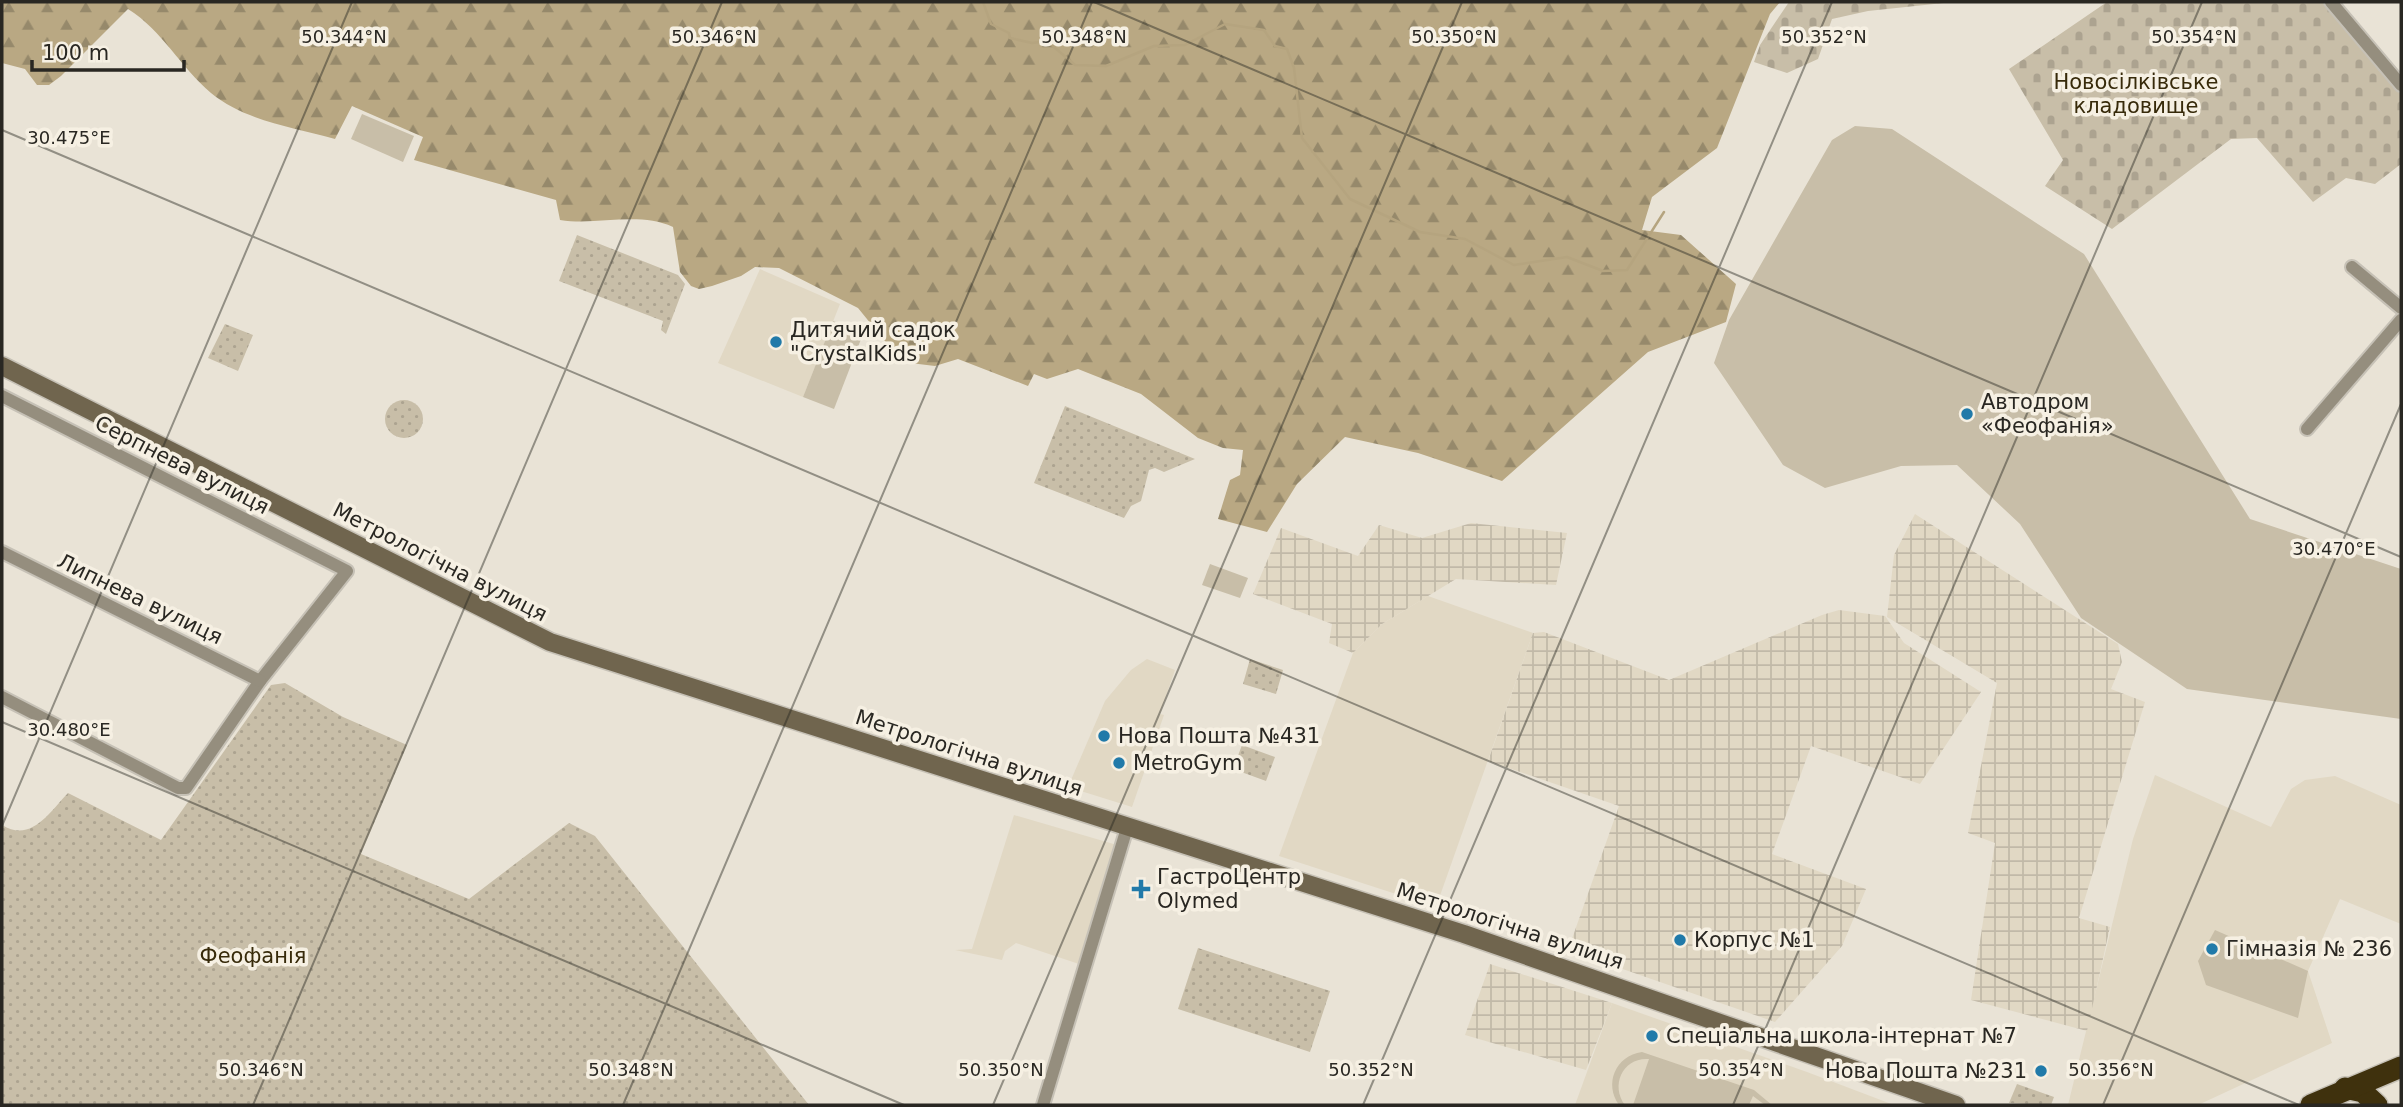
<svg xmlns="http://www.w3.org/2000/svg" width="2403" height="1107" viewBox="0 0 2403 1107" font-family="'DejaVu Sans',sans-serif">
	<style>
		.built { fill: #e1d8c4 }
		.industrial { fill: url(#industrial-grid) }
		.grass { fill: url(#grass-dots) }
		.forest { fill: url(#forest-firs) }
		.cemetery { fill: url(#cemetery-stones) }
		.pitch { fill: #c8bea8 }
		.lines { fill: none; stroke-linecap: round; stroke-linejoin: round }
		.stream { stroke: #b5a47f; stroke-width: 2.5 }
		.street-casing { stroke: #c6c1b6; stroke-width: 16 }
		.secondary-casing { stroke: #c6c1b6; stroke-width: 21 }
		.highway-casing { stroke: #c6c1b6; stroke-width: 24 }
		.street { stroke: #958e7e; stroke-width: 12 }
		.secondary { stroke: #70654e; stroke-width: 18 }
		.highway { stroke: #3f310d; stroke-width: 21 }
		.ticks { fill: none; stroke: #292722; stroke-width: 2; stroke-opacity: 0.45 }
		.poi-dot { fill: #217aa9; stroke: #f6f0e3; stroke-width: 2.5 }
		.labels { text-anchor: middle; stroke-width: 7; stroke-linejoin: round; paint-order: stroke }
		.park-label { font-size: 21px; fill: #372a0a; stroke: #f6f0e3 }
		.poi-label { font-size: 21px; fill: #292722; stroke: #f6f0e3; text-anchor: start }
		.street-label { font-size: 21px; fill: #292722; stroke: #f6f0e3 }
		.ticks-label { font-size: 18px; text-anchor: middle; fill: #292722; stroke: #f6f0e3; stroke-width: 7; stroke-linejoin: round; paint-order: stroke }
	</style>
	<defs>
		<pattern id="industrial-grid" width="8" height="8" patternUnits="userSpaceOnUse" patternTransform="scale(1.75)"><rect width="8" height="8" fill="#e1d8c4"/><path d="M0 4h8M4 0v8" fill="none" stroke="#c1b9a8"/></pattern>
		<pattern id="grass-dots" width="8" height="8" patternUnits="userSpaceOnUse" patternTransform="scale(1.75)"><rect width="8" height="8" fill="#c8bea8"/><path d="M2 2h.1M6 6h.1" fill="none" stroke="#aca390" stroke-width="1.8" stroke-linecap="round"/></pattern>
		<pattern id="forest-firs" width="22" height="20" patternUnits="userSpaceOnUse" patternTransform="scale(1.75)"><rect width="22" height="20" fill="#b9a883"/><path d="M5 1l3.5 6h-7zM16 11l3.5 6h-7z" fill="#96896b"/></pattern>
		<pattern id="cemetery-stones" width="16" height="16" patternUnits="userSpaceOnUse" patternTransform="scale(1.75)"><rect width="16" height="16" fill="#c8bea8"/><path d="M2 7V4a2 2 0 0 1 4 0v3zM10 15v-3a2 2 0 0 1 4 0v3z" fill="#aca390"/></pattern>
	</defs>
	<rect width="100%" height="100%" fill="#e9e3d6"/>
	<g class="built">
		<path d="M760,269L840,304L803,397L718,363Z"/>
		<path d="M1428,596L1533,633L1436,907L1279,856L1353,653L1382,624Z"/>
		<path d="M1147,659L1175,670L1160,714L1164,715L1132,807L1068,787L1105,701L1131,670Z"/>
		<path d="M2155,775L2271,827L2291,789L2305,780L2335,776L2401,805V924L2340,899L2308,971L2332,1043L2198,1105H2068L2133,839Z"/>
		<path d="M1014,815L1117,845L1079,964L1016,943L1005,951L1002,960L955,950L972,949Z"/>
		<path d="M1612,1003L1807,1072L1894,1105H1575Z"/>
	</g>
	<g class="industrial">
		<path d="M1915,514L2118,644L2122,662L2111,689L2145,702L2079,918L2110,927L2087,1031L1971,1000L1995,843L1968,833L1997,683L1887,617L1894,555Z"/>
		<path d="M1471,523L1567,533L1556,585L1456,579L1382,624L1353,653L1329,643L1332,624L1253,594L1281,528L1358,556L1379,525L1422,538Z"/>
		<path d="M1839,610L1885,616L1904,643L1981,692L1920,784L1811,746L1772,854L1866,889L1842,946L1775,1022L1568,950L1619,806L1488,761L1533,633L1544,632L1669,680L1822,615Z"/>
		<path d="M1490,964L1612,1003L1586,1070L1465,1035Z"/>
	</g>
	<g class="grass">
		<path d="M577,235L678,275L685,284L666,334L661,330L663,321L559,281Z"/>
		<path d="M225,324L253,335L238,371L208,358Z"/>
		<circle cx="404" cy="419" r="19"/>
		<path d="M1065,406L1195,459L1164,472L1155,468L1149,470L1141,501L1131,506L1124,518L1034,483Z"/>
		<path d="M1250,659L1283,670L1276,694L1243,684Z"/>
		<path d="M285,683L343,717L407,745L361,854L469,899L569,823L595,836L809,1105H2V825C31,843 49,813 68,793L161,840L271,685Z"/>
		<path d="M1242,745L1275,757L1266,781L1233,769Z"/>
		<path d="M1198,948L1330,991L1310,1052L1178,1009Z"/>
		<path d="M2017,1084L2054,1097L2051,1105L2009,1103Z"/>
	</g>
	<path class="forest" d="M2,2H1780L1770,14L1717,148L1652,197L1642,230L1681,235L1736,284L1726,322L1648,352L1502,481L1418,453L1345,437L1297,484L1267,532L1218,519L1230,480L1240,475L1243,450L1223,448L1198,438L1141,394L1078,369L1047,379L1034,374L1028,386L958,359L935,366L902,362L858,308L779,268L755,267L741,276L712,286L699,289L691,286L680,272L673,227C638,211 597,226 560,220L556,200L414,160L423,137L352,106L335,139C293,127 245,121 211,93C180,67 163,31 128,9L61,76L49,85H37L25,69L2,63Z"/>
	<g class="cemetery">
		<path d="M1789,2H1953L1868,11L1832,19L1818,59L1787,73L1754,62L1760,45Z"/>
		<path d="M2107,2H2331L2401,85V164L2375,184L2346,178L2313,202L2257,138L2231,139L2112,229L2045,186L2063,160L2009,69Z"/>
	</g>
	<g class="pitch">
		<path d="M362,114L414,136L403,162L351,139Z"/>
		<path d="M1855,126L1892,129L2084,254L2250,519L2401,569V719L2187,689L2081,618L2020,524L1957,465L1901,466L1825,488L1783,465L1714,363L1729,320L1832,140Z"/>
		<path d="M833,321L863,334L834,409L803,397Z"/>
		<path d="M1210,564L1248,578L1240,598L1202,585Z"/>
		<path d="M2215,930L2308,971L2298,1018L2206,985L2198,961Z"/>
		<path d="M1642,1052L1754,1090L1772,1105H1765L1753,1096L1749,1105H1633L1649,1059C1623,1057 1610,1085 1625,1105H1619C1604,1084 1615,1056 1642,1052Z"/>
	</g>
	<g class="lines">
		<path class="stream" d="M983,2L991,24L1009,33L1010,38L1032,43L1047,41L1075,65L1106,66L1154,46L1185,45L1225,24L1264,30L1275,46L1287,49L1294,68L1302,138L1350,199L1420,232L1465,239L1514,265L1567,257L1603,271L1627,270L1664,212"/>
		<defs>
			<g id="street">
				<path d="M2331,2L2401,85"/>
				<path d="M2352,267L2401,308"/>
				<path d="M2,396L347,571L260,681L186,788H178L2,697"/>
				<path d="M2307,429L2401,320"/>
				<path d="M2,552L260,681"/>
				<path d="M1043,1105L1127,828"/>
			</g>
			<path id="secondary" d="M2,366L550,642L1464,934L1956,1105"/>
			<g id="highway">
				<path d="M2345,1088L2363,1092L2377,1105"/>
				<path d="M2311,1105L2401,1067"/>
			</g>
		</defs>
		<use href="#street" class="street-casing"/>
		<use href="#secondary" class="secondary-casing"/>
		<use href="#highway" class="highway-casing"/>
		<use href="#street" class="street"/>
		<use href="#secondary" class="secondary"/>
		<use href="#highway" class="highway"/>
	</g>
	<path class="ticks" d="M1094,2L2401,557M2,130L2299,1105M2,722L904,1105M2,826L352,2M253,1105L722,2M623,1105L1092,2M993,1105L1462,2M1363,1105L1832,2M1733,1105L2202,2M2103,1105L2401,404"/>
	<g class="poi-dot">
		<circle cx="776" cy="342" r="7"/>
		<circle cx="1967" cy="414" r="7"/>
		<circle cx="1104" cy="736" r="7"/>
		<circle cx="1119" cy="763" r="7"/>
		<path d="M1137.5 878.5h7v7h7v7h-7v7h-7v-7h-7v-7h7z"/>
		<circle cx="1680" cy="940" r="7"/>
		<circle cx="2212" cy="949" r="7"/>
		<circle cx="1652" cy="1036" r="7"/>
		<circle cx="2041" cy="1071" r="7"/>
	</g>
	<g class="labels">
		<g class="park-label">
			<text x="2136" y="89">Новосілківське<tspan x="2136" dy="24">кладовище</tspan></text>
			<text x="253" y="963">Феофанія</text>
		</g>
		<g class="poi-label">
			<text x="790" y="337">Дитячий садок<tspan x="790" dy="24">"CrystalKids"</tspan></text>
			<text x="1981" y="409">Автодром<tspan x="1981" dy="24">«Феофанія»</tspan></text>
			<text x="1118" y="743">Нова Пошта №431</text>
			<text x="1133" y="770">MetroGym</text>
			<text x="1157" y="884">ГастроЦентр<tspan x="1157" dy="24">Olymed</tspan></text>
			<text x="1694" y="947">Корпус №1</text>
			<text x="2226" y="956">Гімназія № 236</text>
			<text x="1666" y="1043">Спеціальна школа-інтернат №7</text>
			<text x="2027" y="1078" text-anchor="end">Нова Пошта №231</text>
		</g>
		<g class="street-label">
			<text transform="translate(182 465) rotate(27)" y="7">Серпнева вулиця</text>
			<text transform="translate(440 562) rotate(27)" y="7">Метрологічна вулиця</text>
			<text transform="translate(140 599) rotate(26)" y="7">Липнева вулиця</text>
			<text transform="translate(969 753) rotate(18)" y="7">Метрологічна вулиця</text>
			<text transform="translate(1510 926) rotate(18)" y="7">Метрологічна вулиця</text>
		</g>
	</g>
	<g class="ticks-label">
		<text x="344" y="43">50.344°N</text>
		<text x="714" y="43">50.346°N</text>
		<text x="1084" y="43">50.348°N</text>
		<text x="1454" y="43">50.350°N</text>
		<text x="1824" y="43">50.352°N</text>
		<text x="2194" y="43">50.354°N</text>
		<text x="69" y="144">30.475°E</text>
		<text x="2334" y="555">30.470°E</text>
		<text x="69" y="736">30.480°E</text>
		<text x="261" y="1076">50.346°N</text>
		<text x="631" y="1076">50.348°N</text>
		<text x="1001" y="1076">50.350°N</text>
		<text x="1371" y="1076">50.352°N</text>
		<text x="1741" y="1076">50.354°N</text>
		<text x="2111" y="1076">50.356°N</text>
	</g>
	<rect width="2403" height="1107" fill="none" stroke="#292722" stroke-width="7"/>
	<path d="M32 60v10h152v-10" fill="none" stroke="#292722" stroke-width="3.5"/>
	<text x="42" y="60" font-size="21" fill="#292722" stroke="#f6f0e3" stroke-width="5" paint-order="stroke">100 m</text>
</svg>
